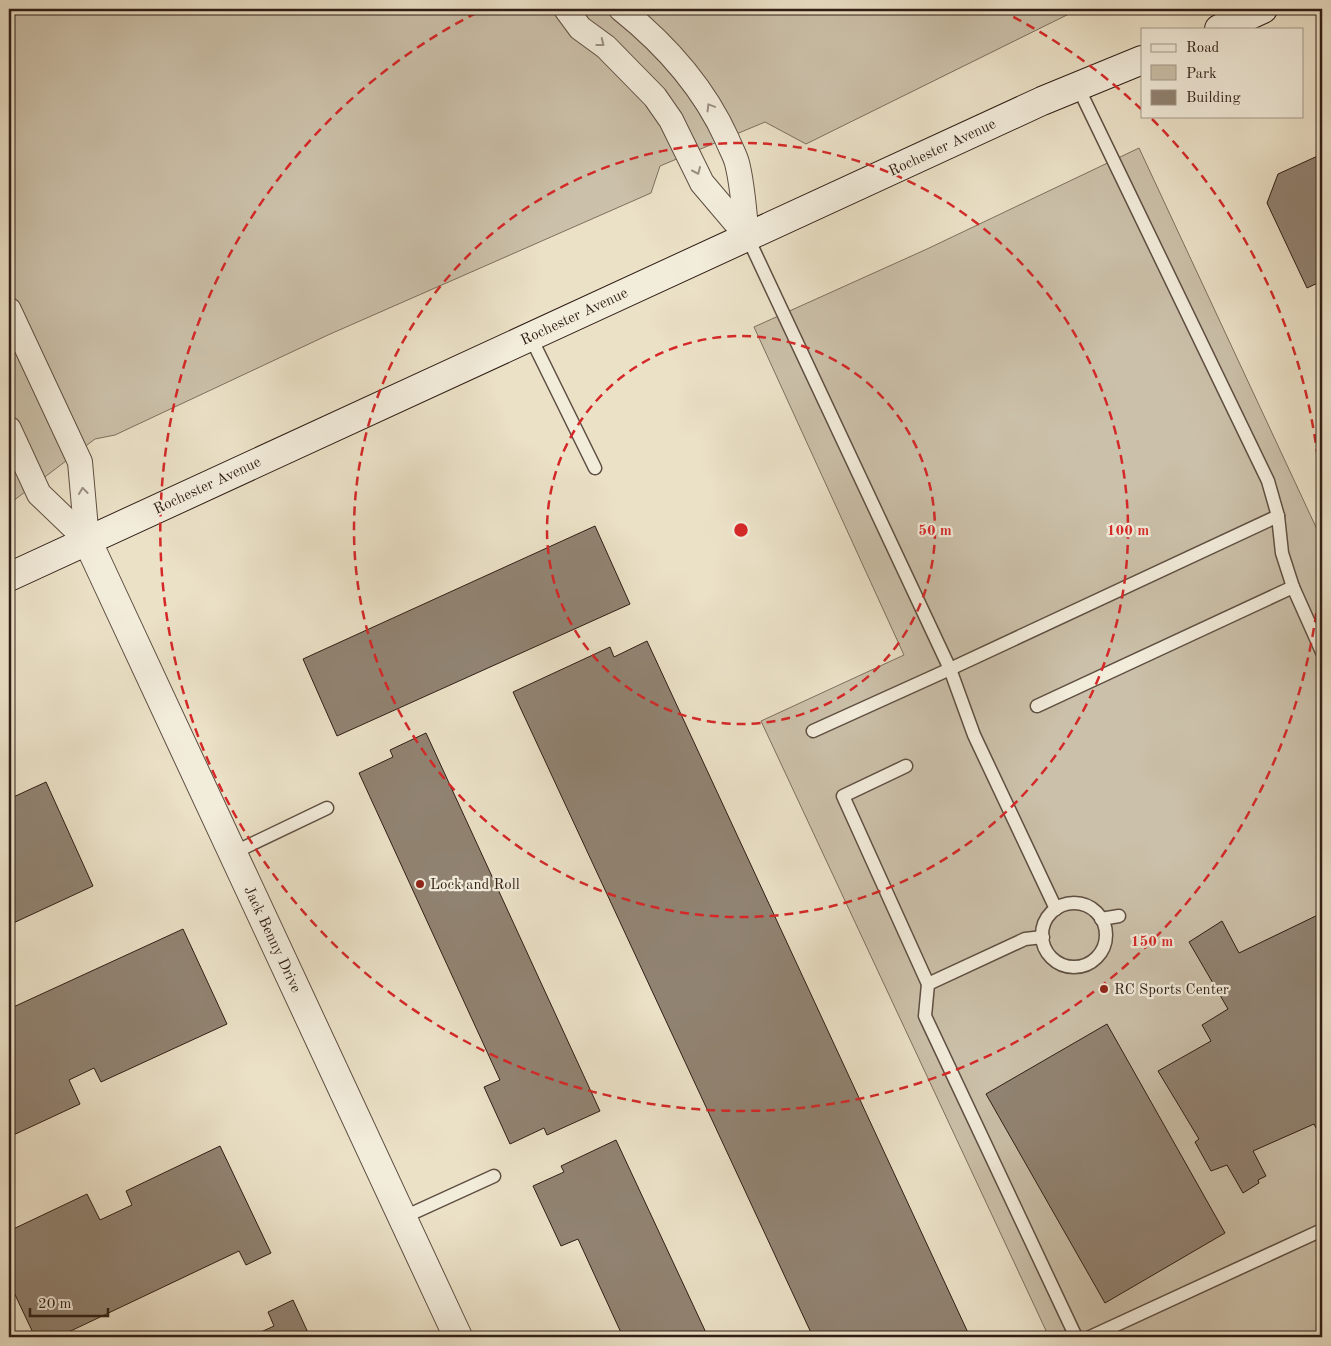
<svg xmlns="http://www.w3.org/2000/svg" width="1331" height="1346" viewBox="0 0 1331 1346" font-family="'Old Standard TT',serif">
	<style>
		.green { fill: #cbc0a9; stroke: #7e6f5f }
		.building { fill: #918372; stroke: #301e15 }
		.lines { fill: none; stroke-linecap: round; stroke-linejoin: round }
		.service-casing { stroke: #5f4f42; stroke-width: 15 }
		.minor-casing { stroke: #5f4f42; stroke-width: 26 }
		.tertiary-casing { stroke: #5f4f42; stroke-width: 30 }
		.secondary-casing { stroke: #301e15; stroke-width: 30 }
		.service { stroke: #f2ecdb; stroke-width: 12 }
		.minor { stroke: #f2ecdb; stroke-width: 24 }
		.tertiary { stroke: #f2ecdb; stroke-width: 28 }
		.secondary { stroke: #f2ecdb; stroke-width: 28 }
		.oneway { stroke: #9b8f82 }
		.ring { fill: none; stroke: #d62828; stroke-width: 2.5; stroke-dasharray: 9 6 }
		.poi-dot { fill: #8f2418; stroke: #f2ecdb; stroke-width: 2 }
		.labels { text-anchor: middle; stroke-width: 4.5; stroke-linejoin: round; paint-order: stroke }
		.street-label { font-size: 15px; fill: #301e15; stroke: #f2ecdb }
		.poi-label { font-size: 15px; fill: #301e15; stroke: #f2ecdb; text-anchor: start }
		.centre { fill: #d62828; stroke: #f2ecdb; stroke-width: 2.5 }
		.ring-label { font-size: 15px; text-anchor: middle; font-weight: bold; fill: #d62828; stroke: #f2ecdb; stroke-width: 4.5; stroke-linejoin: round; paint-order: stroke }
	</style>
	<rect width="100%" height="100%" fill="#ebe1c7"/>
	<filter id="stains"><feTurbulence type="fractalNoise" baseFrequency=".004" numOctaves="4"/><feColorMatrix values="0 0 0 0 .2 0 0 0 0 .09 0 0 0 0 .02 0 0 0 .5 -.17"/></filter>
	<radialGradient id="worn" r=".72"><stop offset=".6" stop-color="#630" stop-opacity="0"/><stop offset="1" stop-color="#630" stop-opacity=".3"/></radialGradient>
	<g class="green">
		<path d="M9,9H1074L1075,11L806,144L765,122L660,166L651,193L328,335L115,435L95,439L13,501L9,492Z"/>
		<path d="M1139,148L1322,540V1337H1049L761,721L904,655L754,327L927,249Z"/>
	</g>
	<g class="building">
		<path d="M1322,154V281L1307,288L1267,203L1278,174Z"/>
		<path d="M1322,304V318L1317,306Z"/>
		<path d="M595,526L630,604L337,736L303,659Z"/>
		<path d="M647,641L970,1337H813L513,692L610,647L614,657Z"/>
		<path d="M426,733L600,1111L547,1135L544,1128L510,1144L484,1087L500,1080L359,773L393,757L390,750Z"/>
		<path d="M46,782L93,886L9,925V799Z"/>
		<path d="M1322,913V1140L1314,1124L1253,1151L1266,1176L1258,1180L1259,1183L1243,1193L1227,1165L1211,1171L1195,1142L1199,1139L1158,1071L1211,1041L1202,1025L1228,1009L1189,942L1222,921L1239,953Z"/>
		<path d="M183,929L227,1024L101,1082L94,1068L69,1080L80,1104L9,1137V1009Z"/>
		<path d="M1107,1024L1225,1233L1105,1303L986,1094Z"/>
		<path d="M616,1140L708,1337H623L578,1239L561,1246L533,1186L564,1172L561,1166Z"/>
		<path d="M220,1146L271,1253L246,1265L239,1251L58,1337H35L9,1282V1231L87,1194L100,1220L132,1205L126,1191Z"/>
		<path d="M293,1300L310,1337H250L274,1326L268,1312Z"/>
	</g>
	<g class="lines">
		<defs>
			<g id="service">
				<path d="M1077,85L1268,481L1278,516L1282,553L1293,587L1322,652"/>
				<path d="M747,236L950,669L974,735L1056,909"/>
				<path d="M530,336L595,468"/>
				<path d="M1037,706L1293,587"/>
				<path d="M813,731L950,669L1278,516"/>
				<path d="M906,766L843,796L928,984L925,1016L1076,1337"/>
				<path d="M233,853L327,808"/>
				<circle cx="1074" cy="935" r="32"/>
				<path d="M1101,919L1119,916"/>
				<path d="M928,984L1025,939L1043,937"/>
				<path d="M402,1218L494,1176"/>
				<path d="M1090,1337L1322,1230"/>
			</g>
			<g id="minor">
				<path d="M566,9L580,28L606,47L655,97L671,120L702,183L747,236"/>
				<path d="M621,9C666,45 703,86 727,139C730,147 735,155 737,163C743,186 744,212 747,236"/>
				<path d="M9,310L80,462L87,540"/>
				<path d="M9,429L39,494L87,540"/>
			</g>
			<path id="tertiary" d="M87,540L458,1337"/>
			<g id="secondary">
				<path d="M1219,29L1263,9"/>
				<path d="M9,577L1042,101L1142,60"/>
			</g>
		</defs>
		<use href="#service" class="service-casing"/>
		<use href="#minor" class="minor-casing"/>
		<use href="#tertiary" class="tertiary-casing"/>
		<use href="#secondary" class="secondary-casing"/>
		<use href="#service" class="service"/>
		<use href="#minor" class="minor"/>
		<use href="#tertiary" class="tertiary"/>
		<use href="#secondary" class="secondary"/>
	</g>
	<defs><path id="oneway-chevron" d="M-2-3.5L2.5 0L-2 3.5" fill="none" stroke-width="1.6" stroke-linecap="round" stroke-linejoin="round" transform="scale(1.25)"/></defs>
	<g class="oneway">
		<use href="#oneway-chevron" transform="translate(601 43) rotate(38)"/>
		<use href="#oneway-chevron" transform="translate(710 107) rotate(-121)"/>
		<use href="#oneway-chevron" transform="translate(697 171) rotate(66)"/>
		<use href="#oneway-chevron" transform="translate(83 491) rotate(-96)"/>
	</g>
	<g class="ring">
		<circle cx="741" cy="530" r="194"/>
		<circle cx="741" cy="530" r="387"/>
		<path d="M1000 10A581 581 0 0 1 1141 109M1152 119A581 581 0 1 1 482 10"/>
	</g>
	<g class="poi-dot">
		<circle cx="420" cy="884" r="5"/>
		<circle cx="1104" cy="989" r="5"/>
	</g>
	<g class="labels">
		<g class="street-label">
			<text transform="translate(942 147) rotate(-25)" y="5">Rochester Avenue</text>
			<text transform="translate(574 316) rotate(-25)" y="5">Rochester Avenue</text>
			<text transform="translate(207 485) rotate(-25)" y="5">Rochester Avenue</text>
			<text transform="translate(273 939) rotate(65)" y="5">Jack Benny Drive</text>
		</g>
		<g class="poi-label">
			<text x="430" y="889">Lock and Roll</text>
			<text x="1114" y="994">RC Sports Center</text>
		</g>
	</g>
	<circle cx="741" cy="530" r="8" class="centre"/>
	<g class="ring-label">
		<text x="935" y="535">50 m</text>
		<text x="1128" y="535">100 m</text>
		<text x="1152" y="946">150 m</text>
	</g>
	<rect width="1331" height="1346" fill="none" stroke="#ebe1c7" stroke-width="30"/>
	<rect x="10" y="10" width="1311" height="1326" fill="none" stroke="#301e15" stroke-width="2.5"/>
	<rect x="15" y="15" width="1301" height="1316" fill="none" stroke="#301e15"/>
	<rect x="1141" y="28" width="162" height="90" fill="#f2ecdb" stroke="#a49a8c"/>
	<rect x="1151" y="44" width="25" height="8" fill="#f2ecdb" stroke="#a49a8c"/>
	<text x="1186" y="52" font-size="15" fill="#301e15">Road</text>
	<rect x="1151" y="65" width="25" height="15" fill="#cbc0a9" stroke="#a49a8c"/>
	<text x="1186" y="78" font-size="15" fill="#301e15">Park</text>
	<rect x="1151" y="90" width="25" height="15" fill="#918372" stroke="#a49a8c"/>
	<text x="1186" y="102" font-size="15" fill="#301e15">Building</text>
	<path d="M30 1308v8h78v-8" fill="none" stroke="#301e15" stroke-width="2.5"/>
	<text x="38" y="1308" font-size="15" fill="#301e15" stroke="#f2ecdb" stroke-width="4" paint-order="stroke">20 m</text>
	<rect width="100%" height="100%" filter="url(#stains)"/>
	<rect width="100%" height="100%" fill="url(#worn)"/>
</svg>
